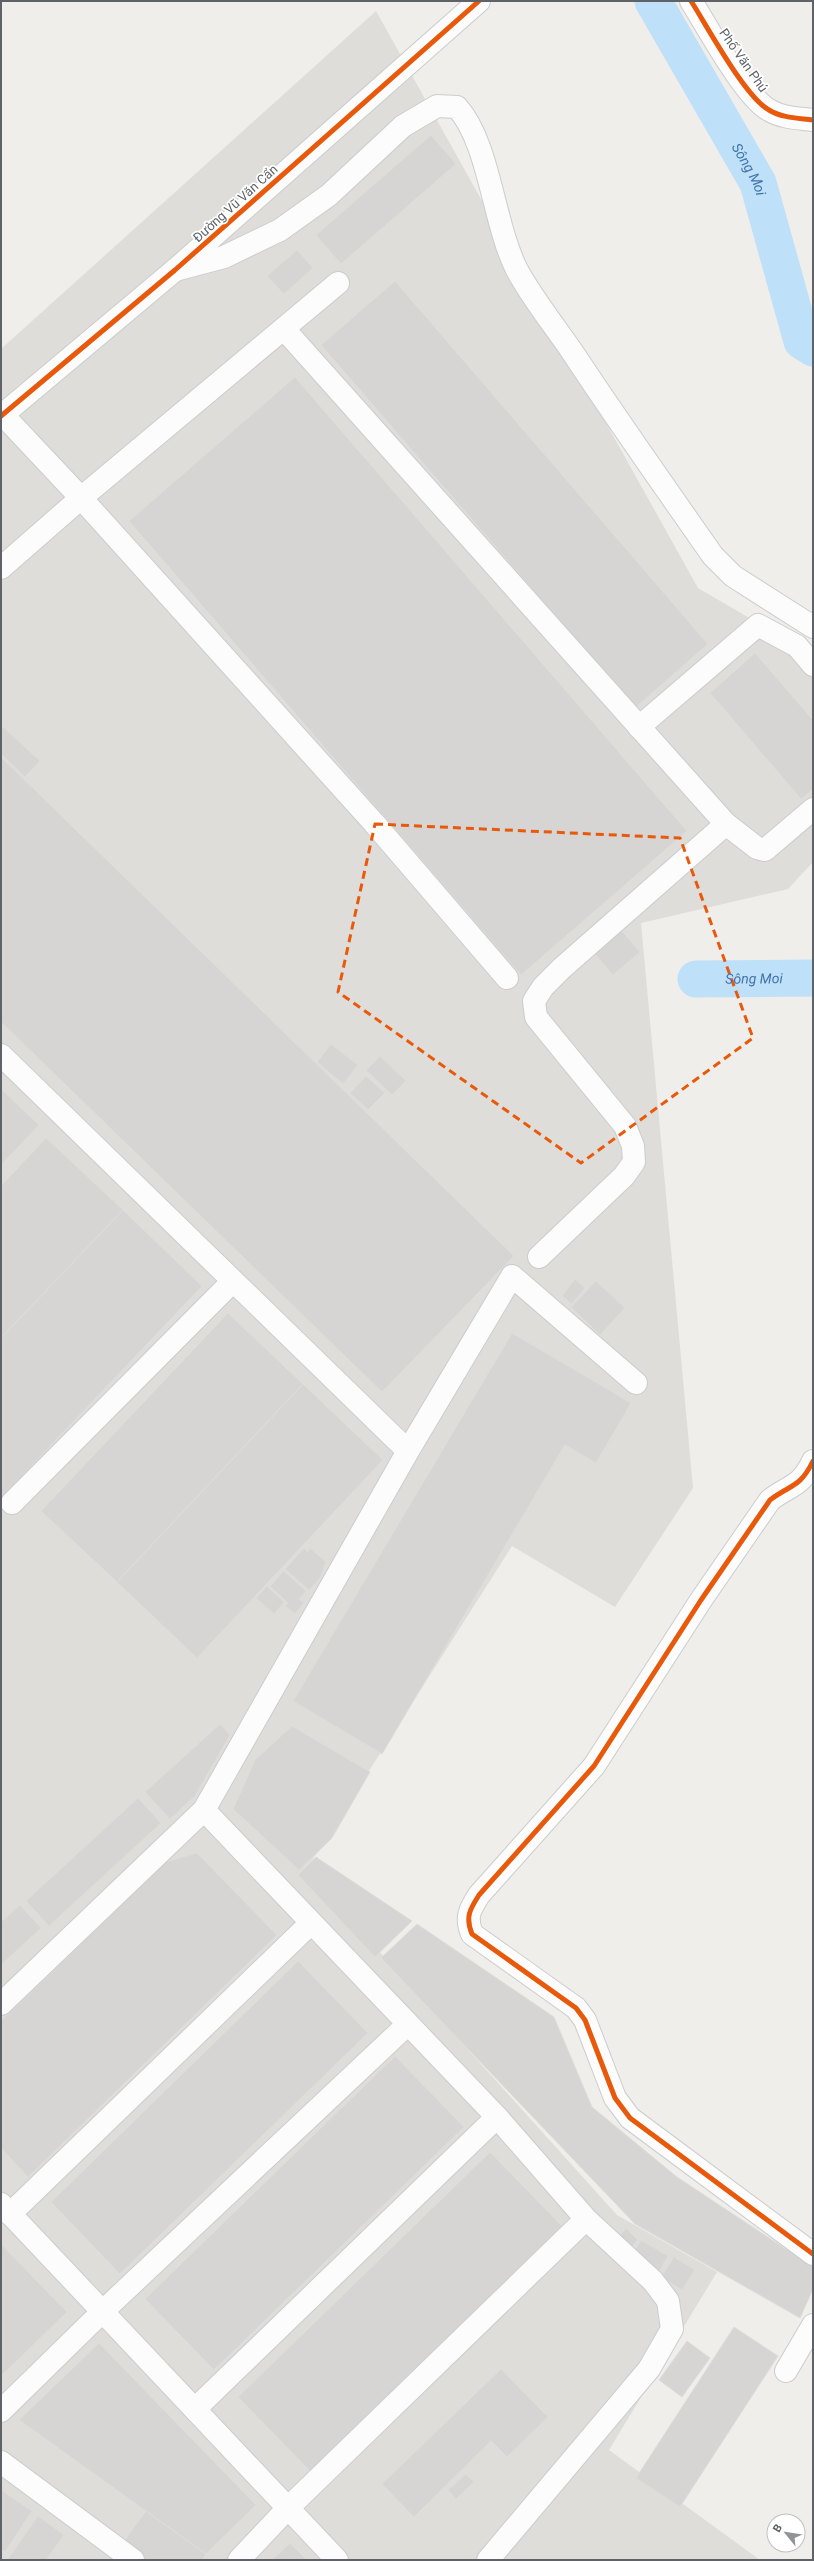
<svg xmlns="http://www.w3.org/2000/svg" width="814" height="2561" viewBox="0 0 814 2561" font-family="Roboto,sans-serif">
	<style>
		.industrial { fill: #dfddda }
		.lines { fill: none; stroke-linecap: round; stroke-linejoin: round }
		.river { stroke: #bfe0f9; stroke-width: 37 }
		.building { fill: #d6d5d3; stroke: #deddd9 }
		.minor-casing { stroke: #cbcccc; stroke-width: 24 }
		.minor { stroke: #fdfcfc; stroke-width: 22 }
		.cycleway-casing { stroke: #fff; stroke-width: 8 }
		.cycleway { stroke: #e8590c; stroke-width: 5 }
		.marked { fill: none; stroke: #e8590c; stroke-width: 3; stroke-dasharray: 8 5; stroke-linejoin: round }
		.labels { text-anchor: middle; stroke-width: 3.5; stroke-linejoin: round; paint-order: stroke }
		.street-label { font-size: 13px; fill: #5f6368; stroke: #fff }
		.water-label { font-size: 14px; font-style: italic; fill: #4174aa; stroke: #fff }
	</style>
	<rect width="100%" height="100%" fill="#efeeea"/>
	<path class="industrial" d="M376,11L698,588L813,655V862L788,889L641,923L693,1488L615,1607L512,1546L306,1870L617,2215L717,2272L609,2450L760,2560H1V349Z"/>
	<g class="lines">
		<g class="river">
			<path id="s1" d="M653,1L758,183L802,341L813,348"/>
			<path id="s2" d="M696,979L813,978"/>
		</g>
	</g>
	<g class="building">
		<path d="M431,135L456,164L341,264L316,235Z"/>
		<path d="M297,250L313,268L284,294L267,276Z"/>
		<path d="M395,281L708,644L635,708L321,345Z"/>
		<path d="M295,377L687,831L521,975L129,521Z"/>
		<path d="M755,653L813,720V789L801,799L710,693Z"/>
		<path d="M2,726L40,761L25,777L1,754Z"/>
		<path d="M1,757L514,1256L382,1392L1,1022Z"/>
		<path d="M621,930L640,952L613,975L594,953Z"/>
		<path d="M331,1044L358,1065L343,1084L317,1062Z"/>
		<path d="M380,1056L406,1081L392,1095L366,1070Z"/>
		<path d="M366,1076L385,1093L368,1110L350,1093Z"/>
		<path d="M1,1089L39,1125L1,1165Z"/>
		<path d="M46,1138L123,1210L1,1338V1186Z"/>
		<path d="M123,1210L202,1286L1,1498V1338Z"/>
		<path d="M575,1279L585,1288L572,1304L562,1296Z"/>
		<path d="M596,1281L625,1308L600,1335L571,1307Z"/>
		<path d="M228,1313L303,1384L117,1582L41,1511Z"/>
		<path d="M512,1333L631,1403L596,1463L565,1445L382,1754L293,1701Z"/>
		<path d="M303,1384L383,1460L197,1658L117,1582Z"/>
		<path d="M304,1548L308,1552L310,1548L326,1562L320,1578L309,1590L285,1569Z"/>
		<path d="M284,1571L306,1591L299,1599L304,1603L295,1614L285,1606L288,1603L270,1586Z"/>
		<path d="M267,1586L284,1602L274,1614L256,1598Z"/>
		<path d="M220,1724L230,1735L195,1796L170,1819L145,1792Z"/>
		<path d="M292,1726L370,1772L332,1838L299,1870L233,1809L255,1760Z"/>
		<path d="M138,1798L161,1823L49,1926L26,1901Z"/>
		<path d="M197,1853L277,1935L28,2177L1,2148V2021L166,1862Z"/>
		<path d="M316,1857L412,1921L375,1957L298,1875Z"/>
		<path d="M20,1905L41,1928L1,1965V1922Z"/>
		<path d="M417,1924L554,2017L592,2107L677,2177L813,2267V2289L800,2318L635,2224L381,1958Z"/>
		<path d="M298,1961L368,2033L120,2274L51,2202Z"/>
		<path d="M395,2056L464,2127L214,2370L145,2299Z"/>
		<path d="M490,2152L562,2226L310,2471L238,2397Z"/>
		<path d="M626,2228L638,2240L626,2253L614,2242Z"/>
		<path d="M641,2240L668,2256L657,2275L630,2259Z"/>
		<path d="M1,2244L67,2312L1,2376Z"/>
		<path d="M674,2257L695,2270L682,2290L661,2277Z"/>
		<path d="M734,2327L778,2356L680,2507L636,2478Z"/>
		<path d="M687,2341L710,2358L682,2397L659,2380Z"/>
		<path d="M99,2343L256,2505L206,2554L19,2420Z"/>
		<path d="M501,2369L548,2417L507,2457L491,2441L414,2517L382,2484Z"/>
		<path d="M466,2474L474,2482L456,2499L448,2490Z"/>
		<path d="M1,2490L32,2511L5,2552L1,2549Z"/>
		<path d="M146,2511L206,2554L202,2560H142L121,2545Z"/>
		<path d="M38,2516L64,2535L46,2560H7Z"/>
		<path d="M290,2543L307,2560H272Z"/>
	</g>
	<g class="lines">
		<defs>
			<g id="minor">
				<path d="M691,1C707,26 745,97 769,110C782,118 798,118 813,120"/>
				<path d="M175,270L224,257L280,230L329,195L403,126L437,106L457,107C490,144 493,223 517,270C532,298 554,325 573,353C618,421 666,489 713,556L733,576L813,627"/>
				<path d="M284,329L726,824"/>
				<path d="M3,415L81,498L338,283"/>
				<path d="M1,416L175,270L479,1"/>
				<path d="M1,568L81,498L374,823L507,978"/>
				<path d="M639,727L758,625L797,646L813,665"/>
				<path d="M1,1055L408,1451"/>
				<path d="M539,1257L624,1176L634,1162L633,1146L625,1126L536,1017L534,1001L543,987L562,968L726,824L757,848L765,850L813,809"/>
				<path d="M813,1461C800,1488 791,1484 770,1500L701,1600L594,1766L479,1895C470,1909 465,1917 472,1934L576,2008L585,2020L615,2098L630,2118L813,2254"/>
				<path d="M12,1503L233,1281"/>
				<path d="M204,1810L497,2117L586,2219L653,2281L668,2301L672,2329L649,2369L488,2560"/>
				<path d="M1,2004L204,1810L408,1451L512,1276L636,1383"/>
				<path d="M1,2204L337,2560"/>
				<path d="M10,2214L311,1923"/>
				<path d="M786,2371L813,2325"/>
				<path d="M195,2409L497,2117"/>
				<path d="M1,2411L102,2312L408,2024"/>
				<path d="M1,2462L133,2560"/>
				<path d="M239,2560L288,2508L586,2219"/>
			</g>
		</defs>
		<use href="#minor" class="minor-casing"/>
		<use href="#minor" class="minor"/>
		<defs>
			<g id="cycleway">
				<path d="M691,1C707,26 745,97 769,110C782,118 798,118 813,120"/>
				<path d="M1,416L175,270L479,1"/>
				<path d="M813,1461C800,1488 791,1484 770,1500L701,1600L594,1766L479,1895C470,1909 465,1917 472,1934L576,2008L585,2020L615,2098L630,2118L813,2254"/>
			</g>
		</defs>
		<use href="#cycleway" class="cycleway-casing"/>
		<use href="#cycleway" class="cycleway"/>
	</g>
	<path class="marked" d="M375,824L680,838L753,1038L581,1163L338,992Z"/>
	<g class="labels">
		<g class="street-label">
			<text transform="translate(744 60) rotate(55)" y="5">Phố Văn Phú</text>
			<text transform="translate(235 203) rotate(-42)" y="5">Đường Vũ Văn Cẩn</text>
		</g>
		<g class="water-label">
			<text dy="5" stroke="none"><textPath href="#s1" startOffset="194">Sông Moi</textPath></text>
			<text dy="5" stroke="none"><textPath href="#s2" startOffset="58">Sông Moi</textPath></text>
		</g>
	</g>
	<rect width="814" height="2561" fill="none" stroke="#5f6368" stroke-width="4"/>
	<g transform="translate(786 2533) rotate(300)"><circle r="19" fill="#ffffff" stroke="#bfc1c3"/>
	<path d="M0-3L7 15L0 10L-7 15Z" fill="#919496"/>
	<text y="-6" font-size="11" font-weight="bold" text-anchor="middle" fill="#5f6368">B</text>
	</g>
</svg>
